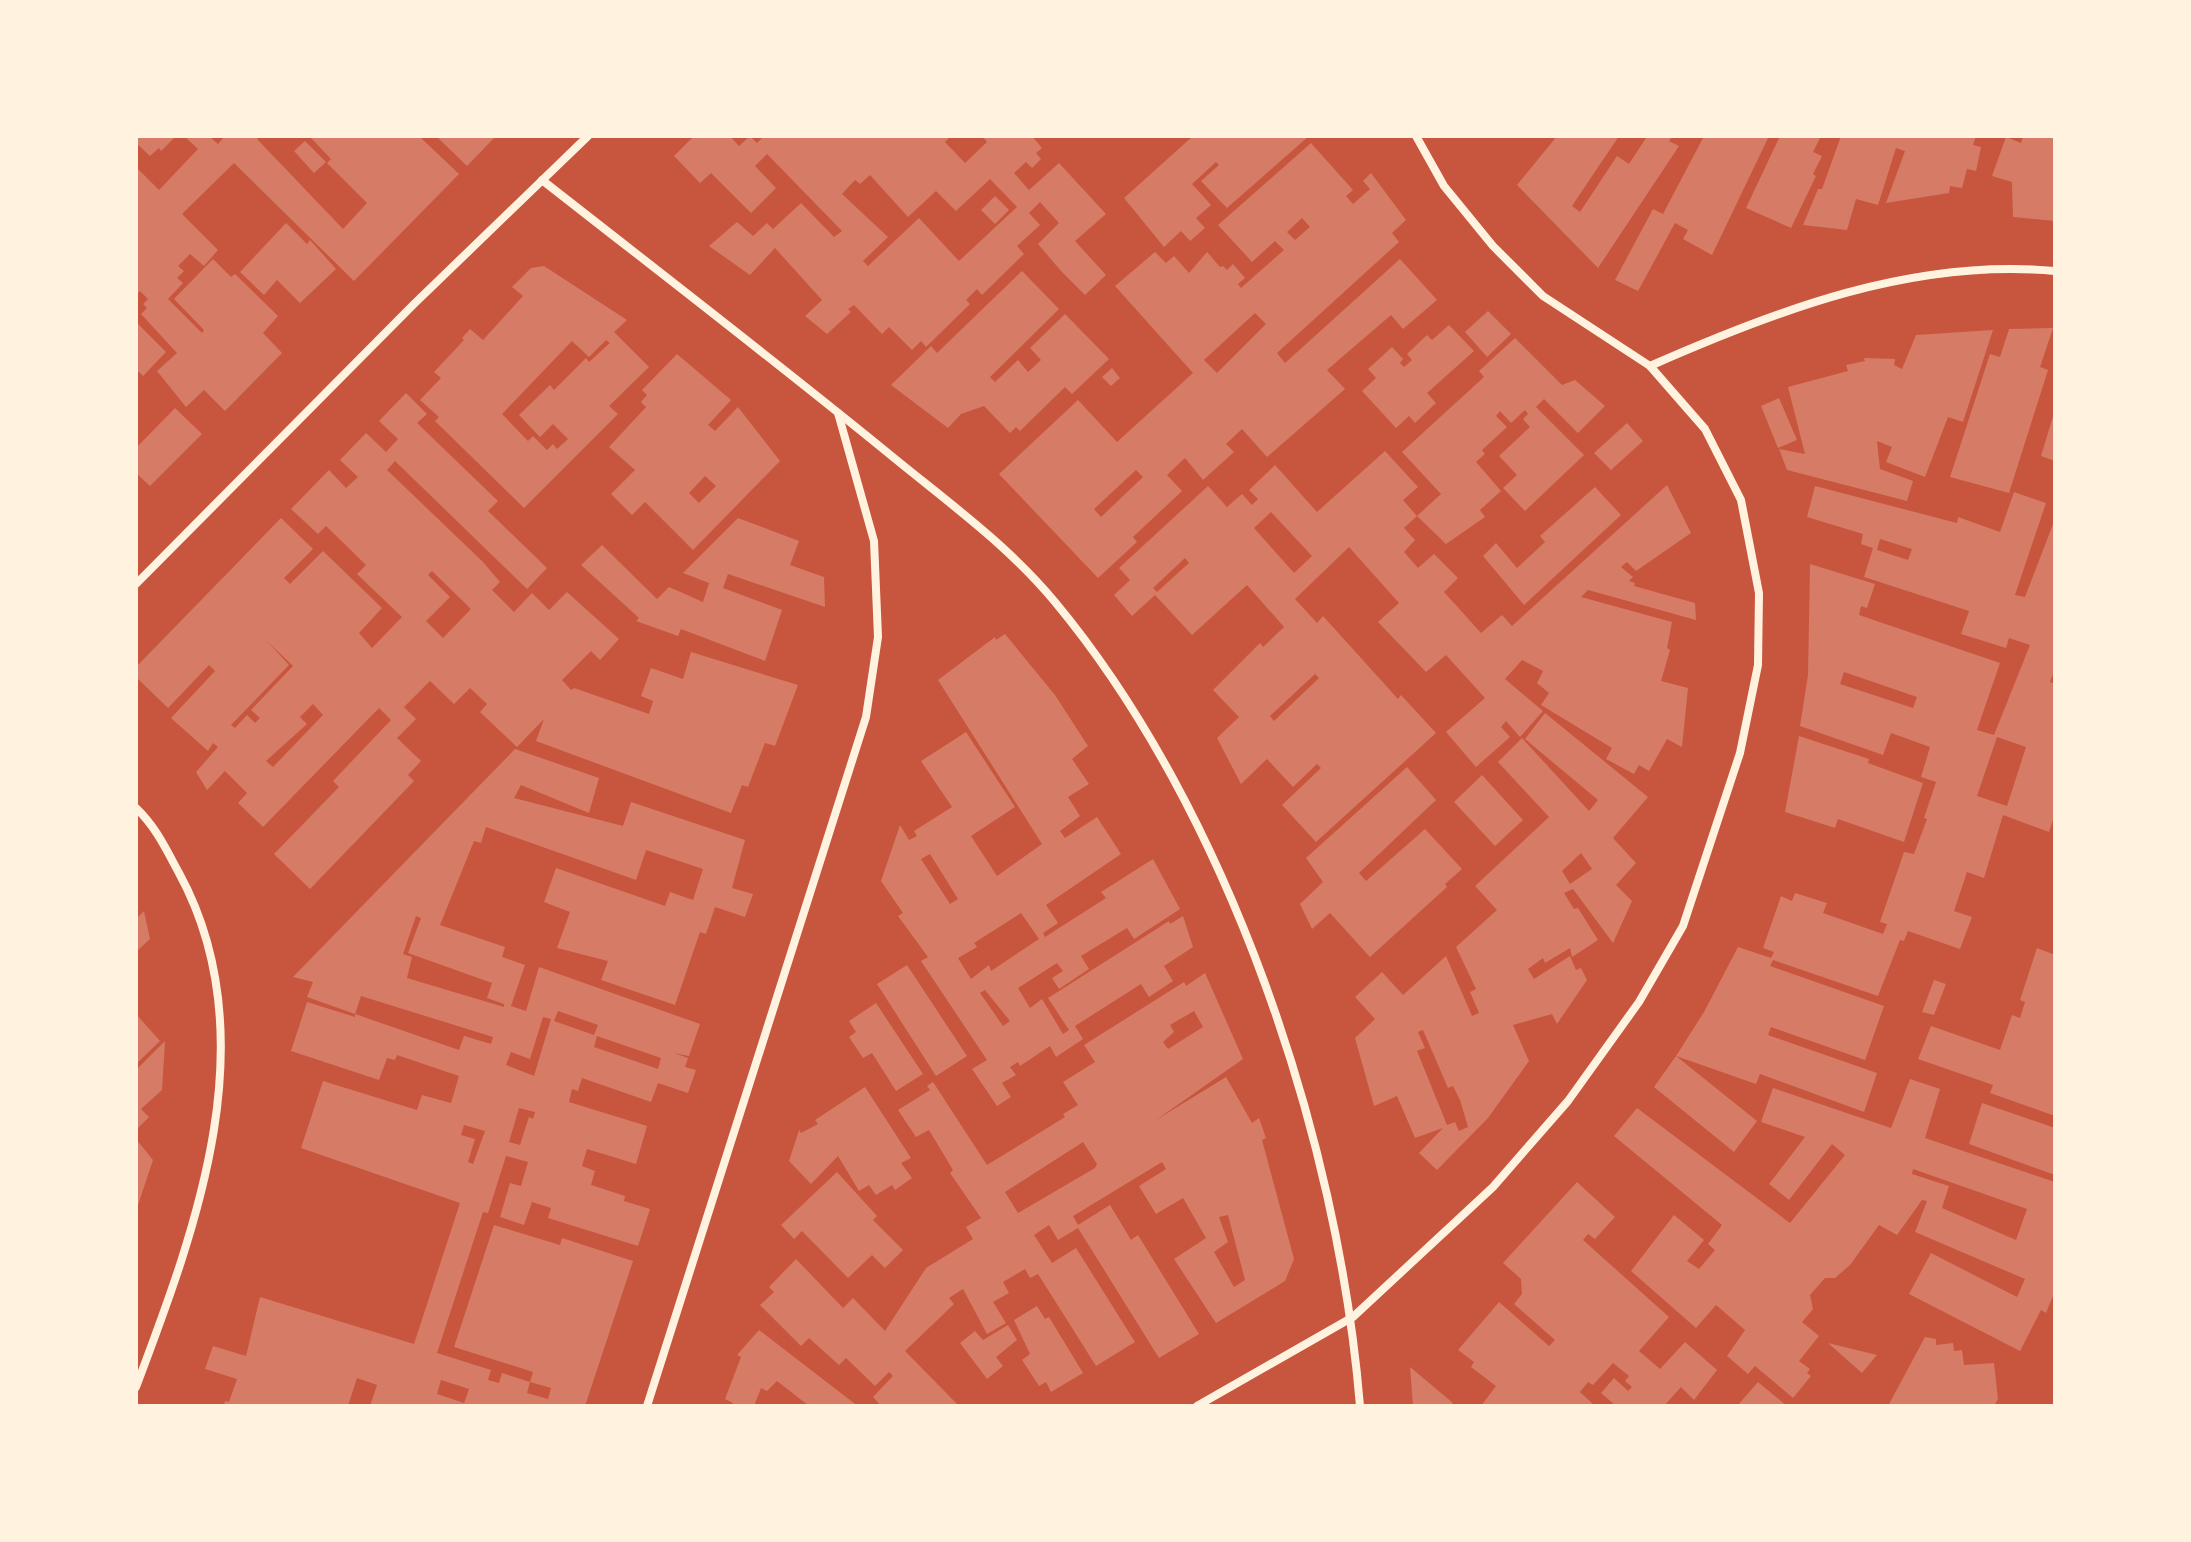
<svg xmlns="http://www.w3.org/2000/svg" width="2191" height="1542" viewBox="0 0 2191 1542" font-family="'Fira Sans',sans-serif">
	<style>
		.building { fill: #d67c66; fill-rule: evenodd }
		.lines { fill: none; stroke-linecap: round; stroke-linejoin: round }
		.minor { stroke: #fff3e0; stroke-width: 8 }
	</style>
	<rect width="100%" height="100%" fill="#c8553d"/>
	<g class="building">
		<path d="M136,136H176L161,151L159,148L150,156L136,143Z"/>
		<path d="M184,136H209L218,144L225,136H260L257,139L343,229L367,203L327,163L331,159L311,138L313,136H419L459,174L354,281L234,163L182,214L218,250L204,266L190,254L178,266L184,271L177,278L183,283L168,299L202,333L204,330L174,299L213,259L231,277L235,274L278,316L263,333L282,353L225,411L204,390L186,407L157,371L177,353L141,314L147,308L143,304L148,299L140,291L136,295V167L159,190L198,149Z"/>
		<path d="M436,136H496L467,166Z"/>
		<path d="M694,136H730L739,146L750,136L757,143L764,136H951L945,142L965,163L987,142L982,136H1032L1042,148L1036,153L1041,159L1032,168L1026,162L1014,173L1029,190L1059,163L1106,214L1075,241L1106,275L1085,295L1061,271L1038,244L1059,223L1040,202L1029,213L1040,225L1017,246L1024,254L982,295L977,289L966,300L970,304L926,347L921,341L912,350L889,327L882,334L854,305L848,309L851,312L827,334L805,316L822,300L775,248L750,275L709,246L737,222L753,236L767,223L773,229L801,203L834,237L842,231L767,154L755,166L776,188L751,213L711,173L700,183L674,156ZM870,175L908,217L936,191L956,211L990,179L1017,207L959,261L919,218L868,266L863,261L888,237L842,194L855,180L860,184Z"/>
		<path d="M1193,136H1309L1227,208L1201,181L1219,165L1216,162L1192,184L1211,205L1196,218L1205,228L1190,241L1181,231L1164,247L1124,198Z"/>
		<path d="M1557,136H1619L1572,206L1580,212L1617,156L1629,164L1646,138L1642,136H1673L1669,141L1679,146L1598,268L1517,185Z"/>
		<path d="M1704,136H1769L1712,255L1683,239L1688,230L1675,223L1638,291L1615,280L1653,209L1663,214Z"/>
		<path d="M1780,136H1821L1813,152L1822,156L1813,174L1816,176L1791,228L1746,208Z"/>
		<path d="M1841,136H1976L1973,145L1981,147L1976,171L1967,169L1962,188L1950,186L1949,193L1886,203L1905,151L1896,148L1878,205L1856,199L1847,230L1803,225L1818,189H1822Z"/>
		<path d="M2023,136H2055V221L2013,217L2012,182L1992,176L2006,137L2021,143Z"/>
		<path d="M305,141L326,162L314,173L294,151Z"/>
		<path d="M1311,143L1353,190L1346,196L1353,204L1370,189L1363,181L1371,173L1406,220L1392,233L1399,242L1277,353L1285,363L1400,259L1437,300L1403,329L1391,315L1327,370L1345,389L1267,457L1242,429L1226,444L1234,452L1203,480L1185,458L1167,475L1182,491L1133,537L1137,542L1098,578L999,474L1078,400L1117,442L1193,373L1115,286L1155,252L1166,263L1174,256L1189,273L1207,252L1220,267L1223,266L1227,270L1233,264L1245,278L1238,284L1241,288L1284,250L1275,241L1252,262L1218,225ZM1302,218L1310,227L1295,240L1287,232ZM1255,313L1266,324L1217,373L1204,360ZM1136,470L1143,477L1101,517L1094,509Z"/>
		<path d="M995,196L1009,210L995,224L981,210Z"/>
		<path d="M286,223L307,244L310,240L336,269L300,303L277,280L264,295L240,272Z"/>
		<path d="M544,266L627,320L614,332L649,367L609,406L618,414L524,508L435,421L439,417L420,400L441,378L434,372L464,340L462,338L470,329L483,340L523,296L512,287L531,268ZM606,340L610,343L589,362L586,358L554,390L550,385L519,415L540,437L553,424L568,439L557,449L553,444L547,450L533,436L528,441L502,414L572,341L589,357Z"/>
		<path d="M1022,271L1059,309L990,377L995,382L1018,360L1028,372L1041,360L1030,348L1065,314L1109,359L1072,394L1065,387L1020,431L1016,427L1010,433L984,406L961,414L948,428L891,385L931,346L937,353Z"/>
		<path d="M1488,311L1511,334L1487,357L1465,332Z"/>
		<path d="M136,322L166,352L143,376L136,369Z"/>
		<path d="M1449,325L1474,351L1427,393L1436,403L1415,423L1409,416L1396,428L1362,391L1376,378L1368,369L1392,347L1403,359L1400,363L1404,367L1412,360L1407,354L1427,335L1432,340Z"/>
		<path d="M2053,328L2040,367L2048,370L2009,493L1950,477L1990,354L2000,357L2009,329Z"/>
		<path d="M1993,330L1963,422L1948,417L1925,477L1886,462L1892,447L1877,441L1880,469L1913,481L1907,501L1787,470L1779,449L1805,454L1788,387L1848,371L1846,365L1865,361L1864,358L1895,359L1894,365L1902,369L1916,335Z"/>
		<path d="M1515,338L1562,385L1575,380L1605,406L1578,433L1544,399L1536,407L1584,455L1525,511L1503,488L1517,475L1499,456L1530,427L1523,419L1528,414L1525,410L1511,423L1500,411L1496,416L1507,427L1482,450L1485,454L1476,462L1501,491L1480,510L1485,517L1446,544L1417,516L1441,494L1402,452L1484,377L1479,371Z"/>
		<path d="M677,354L731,400L708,425L715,431L738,407L780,461L693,550L645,502L632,515L611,494L635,470L609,447L646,407L641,402L647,395L642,390ZM705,476L716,486L699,503L689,493Z"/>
		<path d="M1112,368L1120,378L1111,386L1102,377Z"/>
		<path d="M406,393L427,414L417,423L498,501L488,511L547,568L527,589L395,461L387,470L483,562L500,582L492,590L514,612L532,593L549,610L567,592L619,639L600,660L591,651L562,680L571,690L574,688L649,714L653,701L641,696L651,668L683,679L691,652L798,685L775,746L765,743L748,787L742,785L731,813L536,741L544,719L517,747L480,712L487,704L470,688L454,704L430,681L404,707L416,719L397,738L421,761L408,775L414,781L310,889L274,854L339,787L333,781L391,720L379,708L263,827L238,803L247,793L225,771L207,790L196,772L218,747L213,743L208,751L171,718L215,671L209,665L168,708L136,677V667L281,518L313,549L284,578L290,584L323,551L382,608L359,633L372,648L402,617L357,574L366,565L326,526L318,534L291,509L329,470L346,488L358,477L340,460L366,433L386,452L398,439L379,421ZM432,571L471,609L443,638L426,621L450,597L428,575ZM267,641L293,666L251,710L260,718L255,723L247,715L235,728L231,725L289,665ZM313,704L323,715L273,767L266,761L307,724L300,717Z"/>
		<path d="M1779,398L1797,440L1778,448L1761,406Z"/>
		<path d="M175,408L202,434L150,486L136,473V448Z"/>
		<path d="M2054,413H2055V461L2041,456Z"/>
		<path d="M1627,423L1643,441L1611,470L1594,453Z"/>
		<path d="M1385,451L1418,487L1403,500L1417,516L1404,528L1415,540L1404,552L1418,568L1434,554L1458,578L1444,592L1481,633L1502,615L1512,626L1667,485L1691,533L1636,571L1627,562L1621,567L1633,577L1629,581L1635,583L1634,586L1695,603L1696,620L1588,590L1581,597L1672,622L1667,648L1670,650L1661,681L1688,688L1682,747L1667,739L1649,771L1639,765L1634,774L1606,759L1612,748L1541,705L1549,693L1537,683L1543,671L1522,660L1505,679L1543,711L1520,737L1506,721L1501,727L1510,737L1476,767L1446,732L1485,698L1446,655L1426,672L1378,622L1399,603L1349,547L1295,599L1317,623L1323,616L1398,699L1401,695L1436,733L1316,842L1282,805L1321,768L1317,764L1293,787L1267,759L1241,784L1217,738L1239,717L1213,690L1260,643L1263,647L1284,627L1247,585L1192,635L1155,595L1132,616L1114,595L1130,580L1119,568L1208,486L1227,507L1242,494L1252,505L1258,499L1249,490L1275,465L1317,512ZM1271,512L1312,556L1294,573L1254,528ZM1185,558L1189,563L1157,592L1153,588ZM1315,674L1319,678L1274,721L1270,716Z"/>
		<path d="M1815,486L1957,523L1958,517L2000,532L2014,492L2046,503L2015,595L2025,597L2055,519V669L2050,682L2055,684V814L2049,832L2003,815L1984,878L1967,872L1954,911L1972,917L1960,949L1908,931L1904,941L1900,940L1878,996L1773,960L1770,966L1884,1006L1865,1060L1771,1027L1768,1035L1877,1073L1864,1112L1760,1074L1756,1084L1676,1056L1704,1012L1738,947L1771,958L1774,952L1763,948L1781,896L1792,901L1795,893L1827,903L1823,913L1883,934L1887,924L1880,922L1904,852L1914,854L1927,819L1924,818L1936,782L1921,777L1930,747L1891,733L1883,755L1800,726L1808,675L1810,564L1875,584L1867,608L1861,606L1859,615L2000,663L1977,730L1994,735L2030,645L2009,638L2006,648L1961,634L1969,611L1864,577L1873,548L1861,544L1863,534L1807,517ZM1880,539L1912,549L1908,560L1877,550ZM1844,672L1917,697L1913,708L1840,684ZM1997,737L2026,747L2007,806L1977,796Z"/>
		<path d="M1595,487L1621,515L1524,605L1483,556L1496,543L1517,568L1545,542L1540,536Z"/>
		<path d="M738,518L799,541L790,565L824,577L825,607L728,574L723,588L782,610L765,661L681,629L678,636L636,621L639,618L581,565L602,545L657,599L669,587L703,602L709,583L683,573Z"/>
		<path d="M1005,634L1055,695L1088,746L1072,759L1089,784L1068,797L1080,816L1060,831L1065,838L1097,817L1121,854L1046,905L1058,923L1043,933L1045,937L1106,898L1101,892L1153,859L1180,909L1134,939L1127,928L1081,956L1089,969L1059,989L1052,978L1063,971L1057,963L1018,988L1030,1008L1042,999L1063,1034L1069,1030L1048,998L1169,921L1170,924L1183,916L1193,947L1164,966L1173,981L1149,997L1141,984L1075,1026L1083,1039L1056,1057L1050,1046L1020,1066L1018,1062L1010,1067L1016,1075L1002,1083L1011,1097L997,1106L972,1069L987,1060L921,961L928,957L898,916L903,913L881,881L900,825L909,840L917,836L914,831L952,807L921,761L966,732L1015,807L971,836L997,876L1042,844L938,680L995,637L996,640ZM930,854L958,899L950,904L921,859ZM1021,913L1039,939L991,971L989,965L971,979L958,958L977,947L974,943ZM985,990L1010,1021L1003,1026L980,993Z"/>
		<path d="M1545,713L1648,797L1613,838L1636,863L1616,885L1632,901L1613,943L1573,889L1564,893L1574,909L1578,908L1598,940L1572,957L1570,948L1545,963L1543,958L1528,969L1534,979L1570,956L1576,970L1581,968L1587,980L1557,1024L1552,1014L1513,1025L1529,1061L1488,1118L1437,1170L1419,1153L1443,1128L1415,1138L1397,1096L1374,1106L1355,1038L1375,1019L1355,997L1382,972L1403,995L1446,956L1472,1016L1479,1013L1470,992L1476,989L1456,947L1497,910L1475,886L1549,817L1498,762L1522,738L1589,811L1598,800L1525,739ZM1581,853L1592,869L1570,884L1562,871ZM1423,1030L1448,1088L1453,1086L1460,1100L1468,1127L1459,1131L1455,1122L1447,1125L1417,1051L1425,1048L1418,1032Z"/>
		<path d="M1799,736L1869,759L1868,763L1923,783L1904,842L1838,819L1835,828L1785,812Z"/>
		<path d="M515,749L599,778L589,813L521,785L514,798L623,826L631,802L745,840L732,888L753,894L745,917L715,907L706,934L700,932L675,1005L601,980L608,961L557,948L570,912L544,902L556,868L665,906L670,892L693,900L703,869L646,850L636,880L486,827L481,843L474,841L440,925L505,947L502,957L525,965L511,1006L526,1011L539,967L700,1024L689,1056L674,1053L688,1058L685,1067L696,1070L688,1093L658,1083L651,1102L582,1078L578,1091L572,1089L569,1102L647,1126L636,1164L587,1149L582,1166L595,1171L591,1185L625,1196L624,1201L650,1209L638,1246L548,1218L551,1208L532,1202L524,1225L500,1217L510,1183L521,1186L528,1162L506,1156L488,1213L483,1212L437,1353L491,1370L488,1380L499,1383L502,1373L530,1382L527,1393L548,1399L551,1388L530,1382L533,1372L454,1347L494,1225L560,1245L562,1238L633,1261L585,1406H370L377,1385L357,1378L348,1406H224L225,1401L229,1402L237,1379L205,1369L213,1346L246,1356L260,1297L414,1344L460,1203L301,1148L323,1081L417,1110L422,1095L451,1103L459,1076L397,1055L395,1060L387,1058L379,1080L291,1051L307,1002L355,1017V1014L459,1050L464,1036L491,1044L493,1037L361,996L355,1014L307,997L313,982L293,977ZM416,916L421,918L408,953L492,983L487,998L504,1004V1007L407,978L412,957L403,954ZM558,1011L598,1025L594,1035L554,1021ZM543,1017L551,1019L534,1076L506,1065L511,1052L530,1059ZM597,1036L661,1058L658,1069L594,1047ZM519,1108L535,1112L533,1119L529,1117L520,1145L509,1142ZM464,1125L485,1131L473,1164L468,1162L475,1139L461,1135ZM441,1380L469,1389L464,1403L437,1394Z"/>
		<path d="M1407,767L1436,800L1359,873L1366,881L1425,829L1462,869L1445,884L1447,887L1370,957L1330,913L1312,929L1300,904L1323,882L1306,858Z"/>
		<path d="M1482,775L1523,820L1495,846L1454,802Z"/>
		<path d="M144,911L150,939L136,952V919Z"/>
		<path d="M2037,948L2055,955V1116L1990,1093L1993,1085L1918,1059L1931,1026L2000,1050L2012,1015L2020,1018L2025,1002L2020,1000Z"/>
		<path d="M907,965L967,1056L936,1076L877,984Z"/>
		<path d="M1205,973L1243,1059L1156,1120L1226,1077L1252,1123L1259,1118L1266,1138L1262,1140L1294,1259L1285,1281L1216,1323L1174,1259L1206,1238L1183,1198L1156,1214L1139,1186L1166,1169L1162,1162L1073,1216L1078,1225L1110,1205L1131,1240L1138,1235L1199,1334L1159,1358L1078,1228L1058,1240L1049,1225L1034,1235L1052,1263L1076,1248L1135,1342L1096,1366L1038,1274L1030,1278L1025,1269L1003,1282L1009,1293L993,1302L1006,1323L987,1334L963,1289L949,1298L954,1304L905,1351L959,1406H881L873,1397L893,1376L889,1372L875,1386L846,1358L839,1365L809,1338L801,1346L760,1305L774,1292L769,1287L796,1259L843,1308L853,1298L885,1331L926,1268L973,1239L966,1227L981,1218L950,1173L953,1170L929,1130L916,1137L898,1110L930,1090L927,1086L933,1082L987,1165L1065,1117L1063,1114L1078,1105L1063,1082L1095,1062L1084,1045L1184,982L1186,986ZM1194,1011L1203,1027L1168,1049L1163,1042L1174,1032L1170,1025ZM1083,1142L1097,1164L1095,1168L1018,1213L1005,1192ZM1228,1215L1245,1280L1234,1287L1214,1252L1228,1242L1219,1217Z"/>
		<path d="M1934,980L1946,984L1934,1015L1922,1012Z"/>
		<path d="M876,1003L923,1074L896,1091L872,1053L863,1058L849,1037L856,1032L849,1021Z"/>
		<path d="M136,1014L160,1041L136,1064Z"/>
		<path d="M165,1041L162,1090L141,1109L149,1117L136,1130V1070Z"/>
		<path d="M1676,1056L1757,1121L1734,1152L1654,1087Z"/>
		<path d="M1910,1079L1940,1089L1925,1138L2055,1182V1291L2046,1313L2041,1310L2020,1351L1909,1294L1931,1253L2017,1297L2025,1279L1915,1232L1927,1201L1922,1200L1897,1235L1879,1225L1850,1265L1835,1278H1825L1810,1295L1813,1309L1802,1322L1819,1336L1799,1361L1810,1369L1807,1373L1811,1376L1793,1398L1755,1366L1748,1374L1727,1356L1745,1330L1716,1305L1696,1328L1631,1271L1674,1215L1704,1240L1687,1261L1699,1269L1715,1250L1708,1244L1722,1225L1614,1136L1637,1108L1790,1223L1845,1155L1832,1144L1789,1200L1769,1184L1805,1137L1761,1122L1773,1088L1891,1128ZM1913,1169L2027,1209L2016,1240L1942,1208L1949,1186L1912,1174Z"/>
		<path d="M865,1087L911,1158L901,1163L912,1178L895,1190L892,1185L876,1195L869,1185L859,1191L838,1156L811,1184L789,1161L799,1130L801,1133L818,1124L815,1120Z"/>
		<path d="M1982,1103L2055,1128V1175L1969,1144Z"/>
		<path d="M136,1139L153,1160L137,1208H136Z"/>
		<path d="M837,1172L877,1216L873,1220L903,1250L885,1268L872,1255L848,1278L802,1231L794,1239L781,1225Z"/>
		<path d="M1577,1182L1615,1217L1595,1239L1588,1234L1583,1240L1669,1317L1639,1351L1660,1369L1685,1342L1717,1370L1694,1400L1681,1387L1664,1406H1616L1601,1393L1614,1378L1628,1391L1632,1387L1625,1381L1629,1376L1613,1363L1593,1385L1588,1382L1580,1392L1595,1406H1481L1496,1386L1471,1367L1474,1362L1458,1350L1499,1302L1549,1346L1555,1340L1514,1304L1522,1294L1521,1279L1503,1263Z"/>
		<path d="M1037,1306L1045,1319L1049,1317L1083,1373L1051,1392L1046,1382L1039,1386L1022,1360L1030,1354L1014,1320Z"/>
		<path d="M1008,1325L1017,1340L996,1357L1003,1366L987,1379L960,1343L975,1331L983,1340Z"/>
		<path d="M759,1330L846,1397L858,1406H809L777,1381L767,1391L761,1388L754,1406H732L733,1403L725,1399L741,1357L737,1355Z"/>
		<path d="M1925,1337L1936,1339V1345L1953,1343L1954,1351L1962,1350L1964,1365L1994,1363L1998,1399L1994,1406H1888Z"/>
		<path d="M1828,1343L1877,1355L1862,1373Z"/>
		<path d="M1410,1367L1453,1403L1450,1406H1413Z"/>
		<path d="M1758,1382L1787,1406H1737Z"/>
	</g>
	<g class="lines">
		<g class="minor">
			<path d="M542,180C658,271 774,360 888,453C945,500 1007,544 1055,602C1228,810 1338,1138 1360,1406"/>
			<path d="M1650,366C1777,310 1913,258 2055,271"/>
			<path d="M136,584L414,304L588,136"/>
			<path d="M136,808C156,827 166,849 179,873C268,1036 197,1226 136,1387"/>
			<path d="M647,1406L866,717L878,637L874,541L838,413"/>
			<path d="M1197,1406L1353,1317L1493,1187L1568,1101L1639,1002L1683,926L1740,753L1758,665L1759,593L1741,500L1705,429L1650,366L1543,296L1493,246L1444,186L1416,136"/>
		</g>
	</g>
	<rect width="2191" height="1542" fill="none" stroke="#fff3e0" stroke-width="276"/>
</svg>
